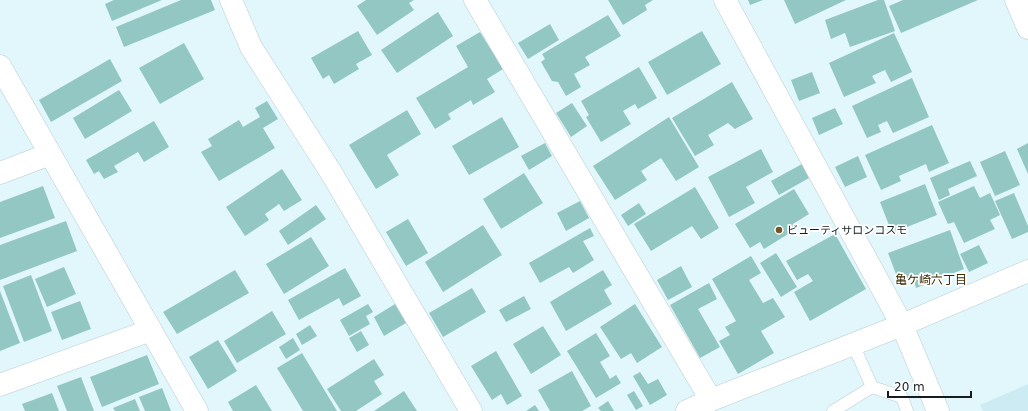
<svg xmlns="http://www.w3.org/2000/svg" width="1028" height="411" viewBox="0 0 1028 411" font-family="'DejaVu Sans','Noto Sans JP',sans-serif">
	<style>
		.built { fill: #cdebf3 }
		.building { fill: #92c7c3 }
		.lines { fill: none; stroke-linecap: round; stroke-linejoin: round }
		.lane-casing { stroke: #b8ccd2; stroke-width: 13 }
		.street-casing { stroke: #b8ccd2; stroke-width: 23 }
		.lane { stroke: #fff; stroke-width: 12 }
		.street { stroke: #fff; stroke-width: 22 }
		.poi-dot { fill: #6f5828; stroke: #fff; stroke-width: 1.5 }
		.labels { text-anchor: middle; stroke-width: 3.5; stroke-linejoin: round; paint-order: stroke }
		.poi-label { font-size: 11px; fill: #161d1f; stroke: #fff; text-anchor: start }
		.neighbourhood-label { font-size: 12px; fill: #3c2b02; stroke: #fff }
	</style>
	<rect width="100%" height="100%" fill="#e2f7fc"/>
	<path class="built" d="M1028,384V411H983L980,405Z"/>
	<g class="building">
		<path d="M114,0H162L112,21L105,4Z"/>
		<path d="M181,0H211L215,10L124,47L116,27Z"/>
		<path d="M366,0H414L409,3L414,10L377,35L357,6Z"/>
		<path d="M608,0H653L645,5L647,10L623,25Z"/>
		<path d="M748,0H763L750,5Z"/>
		<path d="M784,0H846L795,24Z"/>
		<path d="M878,0H884L895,31L850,47L845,33L831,39L825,20Z"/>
		<path d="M903,0H978L901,33L889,6Z"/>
		<path d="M438,12L453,36L397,73L381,50Z"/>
		<path d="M608,15L621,36L585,57L590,65L574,74L581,87L566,96L558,82L552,81L541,62L545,59L542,54Z"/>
		<path d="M550,24L559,40L528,59L518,43Z"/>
		<path d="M358,31L372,55L356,64L359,69L334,84L329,75L323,79L311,58Z"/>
		<path d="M702,31L721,64L667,95L648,62Z"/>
		<path d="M480,32L503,69L487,79L495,92L473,105L471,100L448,114L451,119L435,129L416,98L468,67L456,46Z"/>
		<path d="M894,33L912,72L891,82L885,70L872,76L876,83L844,97L829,63Z"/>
		<path d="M184,43L204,79L160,104L139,68Z"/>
		<path d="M110,59L122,81L51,122L39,100Z"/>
		<path d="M639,67L657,98L638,109L635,104L623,111L631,124L601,142L586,117L589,115L581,101Z"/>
		<path d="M812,72L820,93L799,101L791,80Z"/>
		<path d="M912,78L929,117L893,133L887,121L878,125L881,132L867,138L852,106Z"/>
		<path d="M732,82L753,119L735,129L728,123L708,135L714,145L695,156L672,118Z"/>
		<path d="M119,90L132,111L85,139L73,118Z"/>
		<path d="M267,101L278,119L263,128L275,148L219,181L201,152L212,146L208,139L239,120L243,127L260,117L255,108Z"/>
		<path d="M572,103L587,126L571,137L556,113Z"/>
		<path d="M835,108L843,124L819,135L812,118Z"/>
		<path d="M407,110L421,134L387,155L399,175L376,189L349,145Z"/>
		<path d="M502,117L519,147L469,175L452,146Z"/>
		<path d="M669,117L699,167L676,181L661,158L641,171L647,180L615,200L593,166Z"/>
		<path d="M154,121L169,147L144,162L138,152L114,166L118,172L104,179L99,171L94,174L86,160Z"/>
		<path d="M932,125L949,163L929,172L926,164L899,176L901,181L881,190L865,155Z"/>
		<path d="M545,143L552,156L529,170L521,156Z"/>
		<path d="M1028,143V174L1017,149Z"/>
		<path d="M761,149L773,172L746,187L755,203L729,217L708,177Z"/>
		<path d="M1005,151L1020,185L995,196L980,162Z"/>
		<path d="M858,156L867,177L845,187L835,167Z"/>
		<path d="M970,161L977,176L948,189L950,195L939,200L930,178Z"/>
		<path d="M802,164L809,178L779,195L771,181Z"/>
		<path d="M282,169L302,200L284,211L279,204L265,214L269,220L245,236L226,207Z"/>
		<path d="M524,173L543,203L501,229L483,199Z"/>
		<path d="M925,184L937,215L892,233L880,202Z"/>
		<path d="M43,186L55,218L0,238V202Z"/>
		<path d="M974,186L980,198L990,193L1000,215L990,220L995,229L964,243L954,222L948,224L938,202Z"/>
		<path d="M695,187L719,228L701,239L692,226L651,251L634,224Z"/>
		<path d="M794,189L809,214L793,224V231L764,249L760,242L750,248L735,224Z"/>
		<path d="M1014,193L1028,226V232L1012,239L995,201Z"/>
		<path d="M580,201L589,218L566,231L557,213Z"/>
		<path d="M639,203L646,214L628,226L621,215Z"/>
		<path d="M316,205L326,219L288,245L279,231Z"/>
		<path d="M408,219L428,253L406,266L386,232Z"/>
		<path d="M66,221L77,251L0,280V245Z"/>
		<path d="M483,225L502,255L443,292L425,262Z"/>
		<path d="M590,228L594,236L583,241L594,260L573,273L569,267L540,283L529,263Z"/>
		<path d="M950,230L964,269L916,288L913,277L899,282L888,253Z"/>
		<path d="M835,234L866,289L810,321L794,292L813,281L808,274L797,280L786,261Z"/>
		<path d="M311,237L329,266L284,294L266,264Z"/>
		<path d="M979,245L988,263L969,272L960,254Z"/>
		<path d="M776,253L797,287L781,297L760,263Z"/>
		<path d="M751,256L761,273L749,280L763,303L773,298L785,317L761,331L774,353L738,374L719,341L730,335L725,327L736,321L712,279Z"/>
		<path d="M681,266L692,287L668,300L657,280Z"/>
		<path d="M64,267L76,294L47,307L35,279Z"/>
		<path d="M345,268L361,296L343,306L339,298L299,320L288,300Z"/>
		<path d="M235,270L249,293L177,334L163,312Z"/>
		<path d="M603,270L612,285L604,290L612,304L566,331L550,302Z"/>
		<path d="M31,275L52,331L24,342L3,286Z"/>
		<path d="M709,283L717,299L698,309L720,347L700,358L670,305Z"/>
		<path d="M472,288L486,312L443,337L429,313Z"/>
		<path d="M0,291L20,343L0,351Z"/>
		<path d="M524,296L531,309L506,322L499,310Z"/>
		<path d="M80,301L91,329L62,340L51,312Z"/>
		<path d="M368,304L373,312L366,316L370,324L349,336L340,320Z"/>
		<path d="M395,304L406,323L384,336L374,317Z"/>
		<path d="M635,304L662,347L637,363L631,353L621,359L600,327Z"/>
		<path d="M272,311L286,334L237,363L224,341Z"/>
		<path d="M310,325L317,336L302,345L296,334Z"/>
		<path d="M543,326L561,355L531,374L513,344Z"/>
		<path d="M361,331L369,345L357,352L349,338Z"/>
		<path d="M596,333L610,356L600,362L610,379L616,375L621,383L596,398L567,351Z"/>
		<path d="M293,338L300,350L286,359L279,347Z"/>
		<path d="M218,340L237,371L208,389L189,357Z"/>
		<path d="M496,351L522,396L507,405L501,394L492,400L471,366Z"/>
		<path d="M302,353L337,411H303L277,368Z"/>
		<path d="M147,355L159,384L102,407L90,377Z"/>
		<path d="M374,359L384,375L374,381L382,394L356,411H341L327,389Z"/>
		<path d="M572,371L591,406L582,411H550L538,390Z"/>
		<path d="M640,372L648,384L658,379L667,395L650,405L633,376Z"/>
		<path d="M81,377L94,411H67L57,386Z"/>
		<path d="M256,385L272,411H233L228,402Z"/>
		<path d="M162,388L171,411H145L139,397Z"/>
		<path d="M404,391L417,411H374Z"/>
		<path d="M634,391L643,406L636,410L627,395Z"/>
		<path d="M52,393L59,411H25L22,404Z"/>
		<path d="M135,399L140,411H115L113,408Z"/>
		<path d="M608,401L614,411H601L598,408Z"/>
		<path d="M535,405L539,411H526Z"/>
	</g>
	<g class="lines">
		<defs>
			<g id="lane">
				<path d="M853,344L872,387L902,397L907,411"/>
				<path d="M833,411L872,387"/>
			</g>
			<g id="street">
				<path d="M231,0L251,47L332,174L471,411"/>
				<path d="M475,0L711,400"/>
				<path d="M725,0L902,325L938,411"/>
				<path d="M1016,0L1028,28"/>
				<path d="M0,66L197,411"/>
				<path d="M0,173L50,154"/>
				<path d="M0,385L151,330"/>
				<path d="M687,411L711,400L902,325L1028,271"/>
			</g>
		</defs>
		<use href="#lane" class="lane-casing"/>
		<use href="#street" class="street-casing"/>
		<use href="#lane" class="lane"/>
		<use href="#street" class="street"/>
	</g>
	<circle class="poi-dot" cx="779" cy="230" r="4"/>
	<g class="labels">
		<g class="poi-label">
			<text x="787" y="234">ビューティサロンコスモ</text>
		</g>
		<g class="neighbourhood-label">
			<text x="931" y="284">亀ケ崎六丁目</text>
		</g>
	</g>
	<path d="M888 391v6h83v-6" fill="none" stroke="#161d1f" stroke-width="2"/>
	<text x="894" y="391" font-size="12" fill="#161d1f" stroke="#ffffff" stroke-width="3" paint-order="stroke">20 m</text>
</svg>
